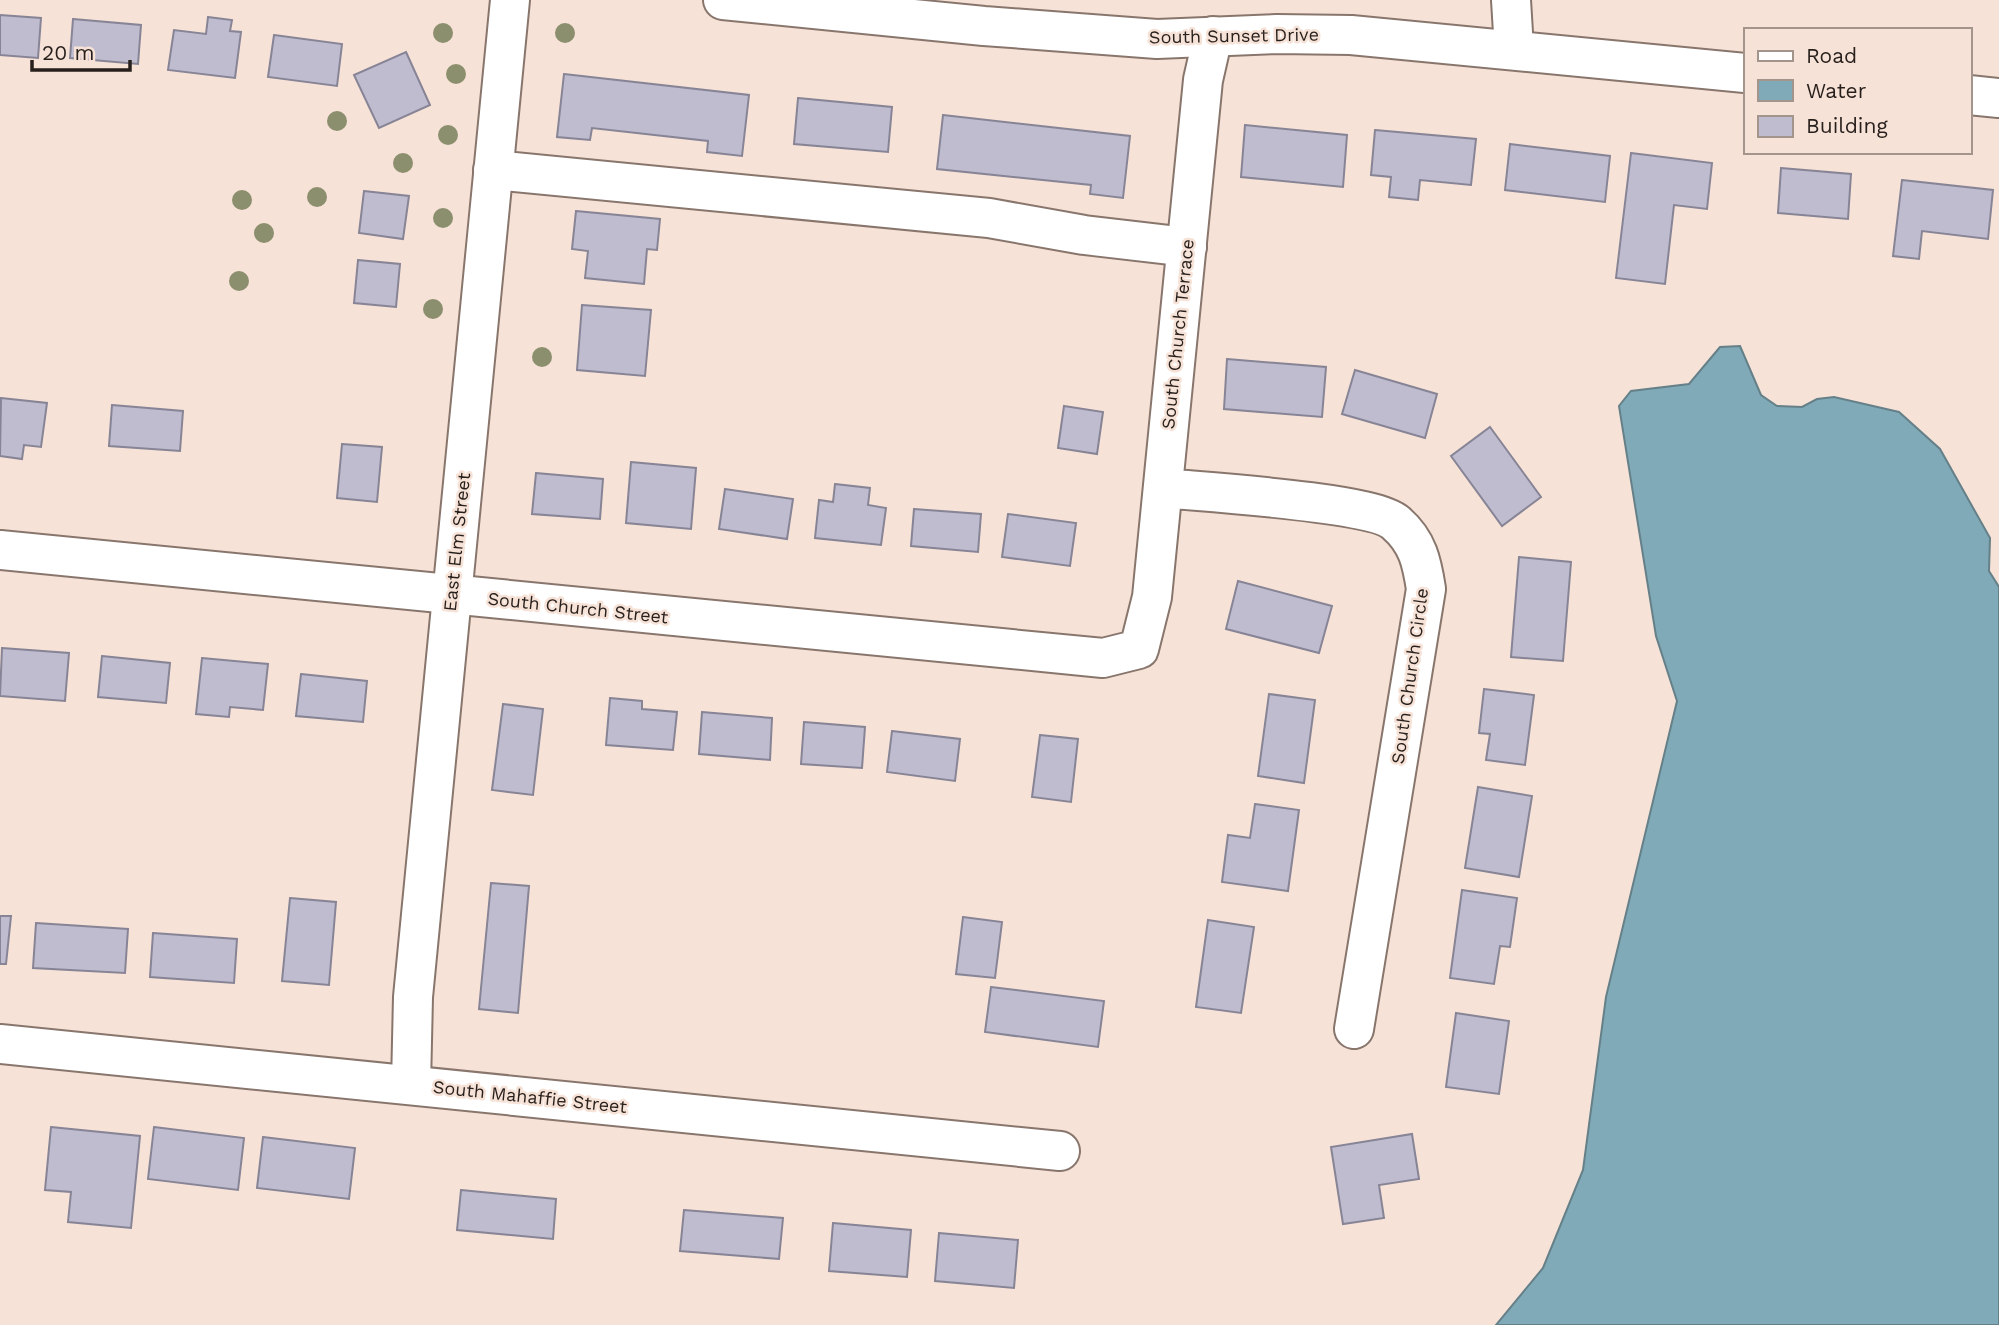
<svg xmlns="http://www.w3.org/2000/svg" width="1999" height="1325" viewBox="0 0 1999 1325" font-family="'Work Sans',sans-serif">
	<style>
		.water { fill: #80aab7; stroke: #658088; stroke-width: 2 }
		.building { fill: #bfbccf; stroke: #878496; stroke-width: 2 }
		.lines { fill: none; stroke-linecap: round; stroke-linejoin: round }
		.minor-casing { stroke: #88766d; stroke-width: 42 }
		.minor { stroke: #fff; stroke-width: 38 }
		.tree { fill: #8c8f6e }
		.labels { text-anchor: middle; stroke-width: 5; stroke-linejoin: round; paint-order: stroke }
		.street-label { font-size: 18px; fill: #271f1b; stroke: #f6e2d7 }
	</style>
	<rect width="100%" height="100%" fill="#f6e2d7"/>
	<path class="water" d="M1740,346L1761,395L1777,406L1802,407L1817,399L1834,397L1899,412L1940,449L1990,538L1989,571L1999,587V1325H1496L1543,1268L1583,1170L1606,997L1677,701L1656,636L1619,406L1631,391L1689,384L1720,347Z"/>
	<g class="building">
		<path d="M0,15L41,18L38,58L0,55Z"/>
		<path d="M208,17L232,20L230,31L241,32L235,78L168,70L174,30L206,34Z"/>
		<path d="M73,19L141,25L138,64L70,58Z"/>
		<path d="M274,35L342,44L337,86L268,77Z"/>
		<path d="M406,52L430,105L379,128L354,75Z"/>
		<path d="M564,74L749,95L742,156L707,152L708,141L592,128L590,140L557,137Z"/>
		<path d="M798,98L892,107L888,152L794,144Z"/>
		<path d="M943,115L1130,136L1123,198L1090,194L1091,185L937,169Z"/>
		<path d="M1245,125L1347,135L1343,187L1241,177Z"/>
		<path d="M1375,130L1476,139L1471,185L1420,180L1418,200L1389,197L1391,177L1371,175Z"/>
		<path d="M1510,144L1610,156L1605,202L1505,190Z"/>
		<path d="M1631,153L1712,163L1707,209L1674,205L1665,284L1616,278Z"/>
		<path d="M1781,168L1851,174L1848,219L1778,213Z"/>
		<path d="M1902,180L1993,190L1988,239L1922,231L1919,259L1893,256Z"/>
		<path d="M364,191L409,196L403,239L359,233Z"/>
		<path d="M576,211L660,219L657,250L647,249L644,284L585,278L588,251L572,249Z"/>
		<path d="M358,260L400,264L396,307L354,303Z"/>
		<path d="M582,305L651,310L645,376L577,370Z"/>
		<path d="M1227,359L1326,367L1322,417L1224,409Z"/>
		<path d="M1355,370L1437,394L1425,438L1342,414Z"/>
		<path d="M1,398L47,403L41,447L24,445L22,459L0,456Z"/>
		<path d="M112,405L183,411L180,451L109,446Z"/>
		<path d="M1064,406L1103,412L1097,454L1058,448Z"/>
		<path d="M1490,427L1541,497L1502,526L1451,456Z"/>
		<path d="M342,444L382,447L377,502L337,498Z"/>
		<path d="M631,462L696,468L691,529L626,523Z"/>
		<path d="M536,473L603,479L600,519L532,514Z"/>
		<path d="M835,484L870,488L868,505L886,508L881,545L815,538L819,500L833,502Z"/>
		<path d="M725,489L793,499L787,539L719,529Z"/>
		<path d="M914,509L981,514L978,552L911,546Z"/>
		<path d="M1008,514L1076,523L1070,566L1002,557Z"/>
		<path d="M1519,557L1571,562L1563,661L1511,657Z"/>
		<path d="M1238,581L1332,606L1319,653L1226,629Z"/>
		<path d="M2,648L69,653L65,701L0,696Z"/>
		<path d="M102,656L170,663L166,703L98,697Z"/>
		<path d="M202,658L268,664L263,710L230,707L229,717L196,714Z"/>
		<path d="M301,674L367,681L363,722L296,716Z"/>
		<path d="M1484,689L1534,695L1525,765L1486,760L1490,734L1479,733Z"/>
		<path d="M1269,694L1315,700L1304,783L1258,776Z"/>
		<path d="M610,698L642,701V709L677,712L673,750L606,745Z"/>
		<path d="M503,704L543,709L533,795L492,790Z"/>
		<path d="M702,712L772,718L770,760L699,754Z"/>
		<path d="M804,722L865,727L862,768L801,764Z"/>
		<path d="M892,731L960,739L955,781L887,772Z"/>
		<path d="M1040,735L1078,739L1071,802L1032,797Z"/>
		<path d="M1478,787L1532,796L1519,877L1465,868Z"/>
		<path d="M1255,804L1299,810L1288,891L1222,882L1228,835L1250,838Z"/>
		<path d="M491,883L529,886L518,1013L479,1009Z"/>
		<path d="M1462,890L1517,898L1510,947L1500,946L1494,984L1450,978Z"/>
		<path d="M290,898L336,902L329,985L282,981Z"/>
		<path d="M0,916H11L6,964H0Z"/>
		<path d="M963,917L1002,922L995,978L956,974Z"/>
		<path d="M1208,920L1254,927L1241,1013L1196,1007Z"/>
		<path d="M36,923L128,929L125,973L33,968Z"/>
		<path d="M153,933L237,939L234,983L150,977Z"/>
		<path d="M991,987L1104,1001L1098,1047L985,1032Z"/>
		<path d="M1456,1013L1509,1021L1499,1094L1446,1087Z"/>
		<path d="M51,1127L140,1136L131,1228L68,1222L71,1192L45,1190Z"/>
		<path d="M154,1127L244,1138L238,1190L148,1179Z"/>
		<path d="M1412,1134L1419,1179L1379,1185L1384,1218L1343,1224L1331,1147Z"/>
		<path d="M263,1137L355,1148L349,1199L257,1188Z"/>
		<path d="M461,1190L556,1199L553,1239L457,1230Z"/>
		<path d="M684,1210L783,1218L779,1259L680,1251Z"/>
		<path d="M833,1223L911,1230L907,1277L829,1271Z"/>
		<path d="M939,1233L1018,1240L1014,1288L935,1281Z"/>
	</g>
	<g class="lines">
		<defs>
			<g id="minor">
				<path d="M723,0L984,26L1157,39L1277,34L1351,35L1745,73"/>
				<path d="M1511,0L1514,49"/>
				<path d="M1969,95L1999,98"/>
				<path d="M493,170L989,218L1084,235L1187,247"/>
				<path d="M1163,488C1203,492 1373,502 1396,523C1418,542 1422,563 1426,589L1354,1029"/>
				<path d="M0,550L1103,658L1139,649L1152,597L1203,80L1213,36"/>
				<path d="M0,1044L1060,1151"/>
				<path d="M411,1085L413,997L510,0"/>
			</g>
		</defs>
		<use href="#minor" class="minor-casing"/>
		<use href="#minor" class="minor"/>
	</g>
	<g class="tree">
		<circle cx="443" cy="33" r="10"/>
		<circle cx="565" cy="33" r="10"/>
		<circle cx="456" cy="74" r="10"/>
		<circle cx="337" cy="121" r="10"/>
		<circle cx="448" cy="135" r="10"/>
		<circle cx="403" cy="163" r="10"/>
		<circle cx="317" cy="197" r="10"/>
		<circle cx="242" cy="200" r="10"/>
		<circle cx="443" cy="218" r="10"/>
		<circle cx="264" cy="233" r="10"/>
		<circle cx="239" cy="281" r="10"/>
		<circle cx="433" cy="309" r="10"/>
		<circle cx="542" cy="357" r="10"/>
	</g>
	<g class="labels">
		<g class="street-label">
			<text transform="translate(1234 36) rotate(-1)" y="6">South Sunset Drive</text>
			<text transform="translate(1178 334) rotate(-84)" y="6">South Church Terrace</text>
			<text transform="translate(457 542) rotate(-84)" y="6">East Elm Street</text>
			<text transform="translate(578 608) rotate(6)" y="6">South Church Street</text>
			<text transform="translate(1410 676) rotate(-82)" y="6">South Church Circle</text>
			<text transform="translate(530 1097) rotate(6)" y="6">South Mahaffie Street</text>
		</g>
	</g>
	<rect x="1744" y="28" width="228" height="126" fill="#f6e2d7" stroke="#a3948c" stroke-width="2"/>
	<rect x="1758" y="51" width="35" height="10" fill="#ffffff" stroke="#a3948c" stroke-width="2"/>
	<text x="1806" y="63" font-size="21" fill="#271f1b">Road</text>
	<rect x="1758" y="80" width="35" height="21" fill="#80aab7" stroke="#a3948c" stroke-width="2"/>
	<text x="1806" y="98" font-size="21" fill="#271f1b">Water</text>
	<rect x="1758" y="116" width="35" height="21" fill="#bfbccf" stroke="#a3948c" stroke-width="2"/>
	<text x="1806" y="133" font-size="21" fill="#271f1b">Building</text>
	<path d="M32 60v10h98v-10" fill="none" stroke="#271f1b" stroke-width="3.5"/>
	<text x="42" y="60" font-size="21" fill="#271f1b" stroke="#f6e2d7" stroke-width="5" paint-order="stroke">20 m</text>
</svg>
